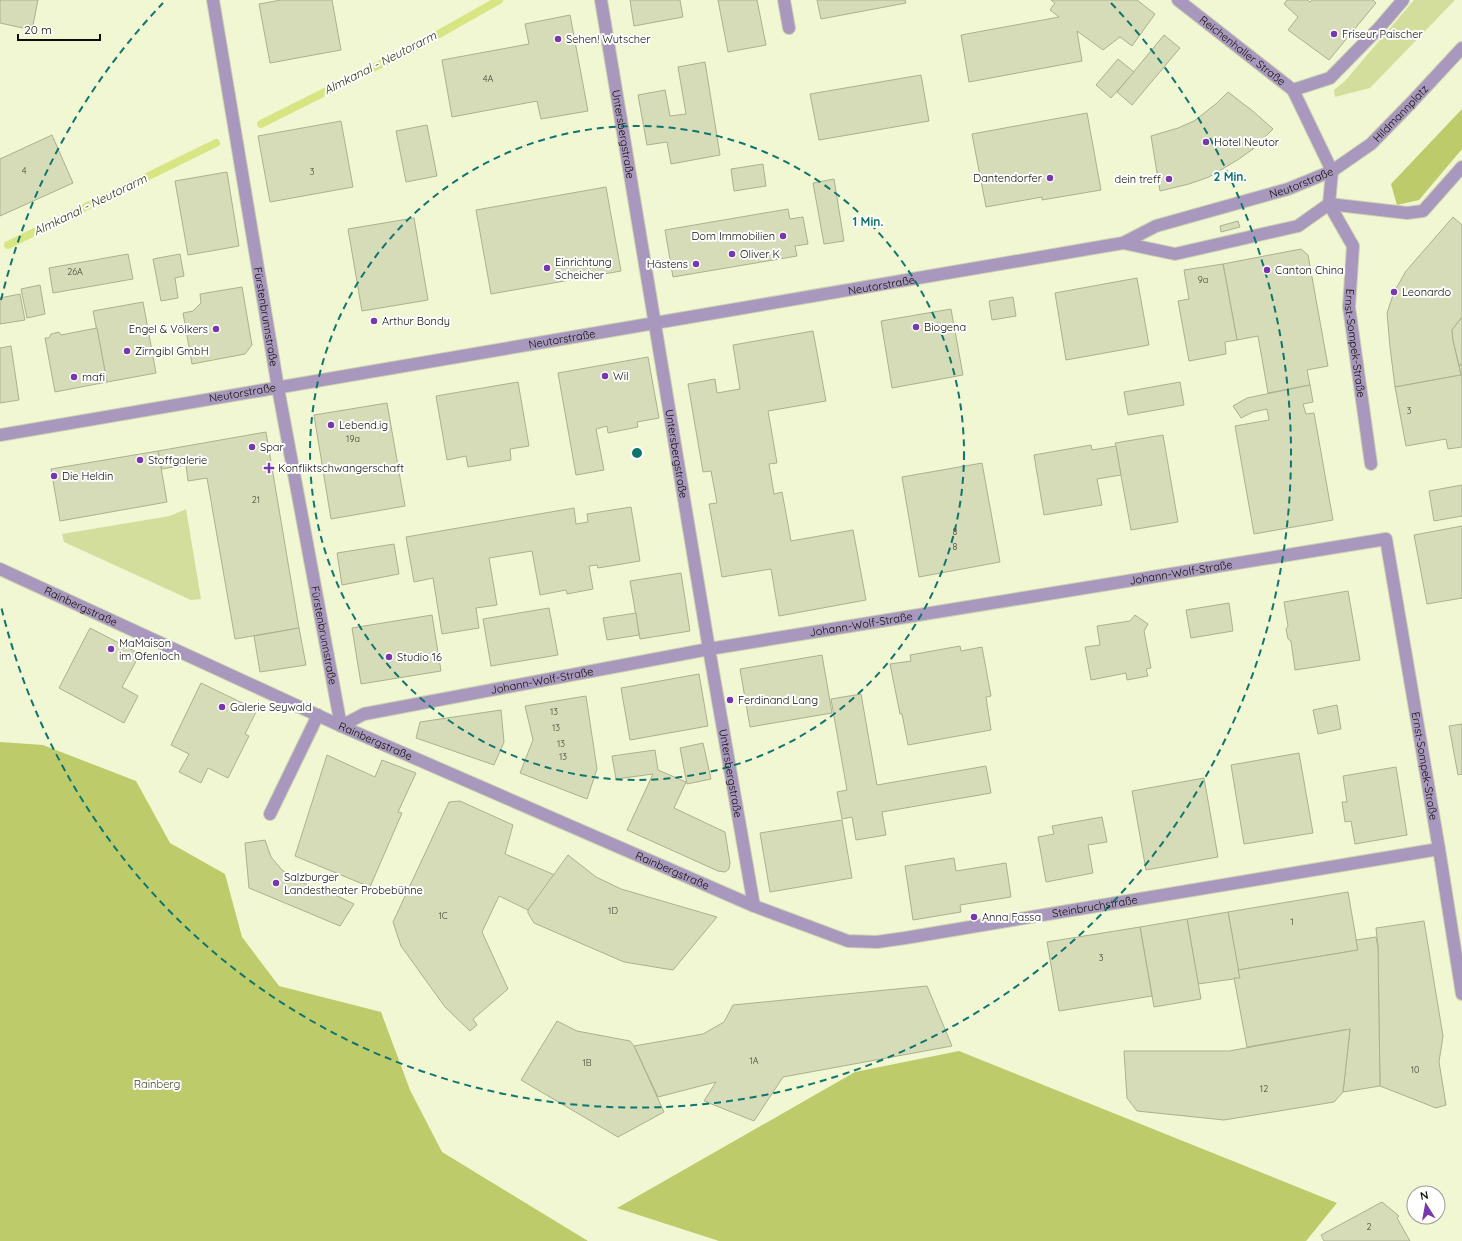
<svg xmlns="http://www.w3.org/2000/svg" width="1462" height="1241" viewBox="0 0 1462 1241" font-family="Quicksand,sans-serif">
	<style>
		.green { fill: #d3de9c }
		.forest { fill: #bdcb6a }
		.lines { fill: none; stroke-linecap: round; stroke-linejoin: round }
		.stream { stroke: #d7e583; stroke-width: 8 }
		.building { fill: #d6dcb8; stroke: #abb18e }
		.minor-casing { stroke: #ccd2b1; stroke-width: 14 }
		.minor { stroke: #a998bd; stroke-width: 12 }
		.ring { fill: none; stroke: #0f766e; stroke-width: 2; stroke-dasharray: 7 5 }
		.poi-dot { fill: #7838ad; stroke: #fff; stroke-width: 1.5 }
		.labels { text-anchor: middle; stroke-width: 4; stroke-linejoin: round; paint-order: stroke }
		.number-label { font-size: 9px; fill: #3e4230 }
		.poi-label { font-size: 11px; fill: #0c0e03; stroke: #fff; text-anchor: start }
		.street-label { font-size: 11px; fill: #0c0e03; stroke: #fff }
		.park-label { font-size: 11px; fill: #3e431a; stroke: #fff }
		.water-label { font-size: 12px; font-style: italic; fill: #292d03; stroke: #fff }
		.centre { fill: #0f766e; stroke: #fff; stroke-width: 2 }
		.ring-label { font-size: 12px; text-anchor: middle; font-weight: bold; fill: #0f766e; stroke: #fff; stroke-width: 4; stroke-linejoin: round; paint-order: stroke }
	</style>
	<rect width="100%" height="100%" fill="#f0f7d2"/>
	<g class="green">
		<path d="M1414,0H1455L1370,88L1335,97L1334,90L1345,81Z"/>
		<path d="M186,509L201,599L191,600L64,542L62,534L170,516Z"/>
	</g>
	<g class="forest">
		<path d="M1462,109V149L1419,200L1397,205L1391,184Z"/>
		<path d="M0,742L43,745L136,781L170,843L225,874L242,937L279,986L381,1012L410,1090L442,1152L588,1241H0Z"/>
		<path d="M959,1051L1337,1203L1306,1241H719L617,1208L855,1072Z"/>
	</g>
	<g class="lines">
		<g class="stream">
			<path d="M261,124L423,43L499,0"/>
			<path d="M8,245L216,143"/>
		</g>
	</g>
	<g class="building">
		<path d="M0,0H38L32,30L0,23Z"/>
		<path d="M281,0H332L341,50L270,63L259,4Z"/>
		<path d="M630,0H680L683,17L634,26Z"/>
		<path d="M718,0H757L766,45L728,52Z"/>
		<path d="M817,0H905L906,3L821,19Z"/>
		<path d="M1051,0H1137L1155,14L1132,46L1120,37L1103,50L1077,31L1082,61L969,82L961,35L1059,17L1050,10L1055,3Z"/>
		<path d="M1287,0H1307L1310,2L1312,0H1373L1376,3L1329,60L1288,30L1298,17L1284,4Z"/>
		<path d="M570,15L588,111L541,119L537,101L452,117L442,60L529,44L525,24Z"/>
		<path d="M1164,35L1180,48L1132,105L1117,92Z"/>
		<path d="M1118,59L1134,72L1111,98L1096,85Z"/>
		<path d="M705,62L720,155L671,164L667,142L647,145L638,95L665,90L670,116L686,114L678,67Z"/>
		<path d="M921,75L929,121L819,140L810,94Z"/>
		<path d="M1228,92L1254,112L1273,129L1253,149L1239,159L1209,177L1189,184L1160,191L1151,136L1178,128L1194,121L1217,103Z"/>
		<path d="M1087,113L1101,190L1042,200V197L986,207L972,134Z"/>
		<path d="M341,121L353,187L270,202L258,136Z"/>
		<path d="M427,125L437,176L406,182L396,131Z"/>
		<path d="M52,135L73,183L0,216V159Z"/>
		<path d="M763,164L766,186L734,191L731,169Z"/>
		<path d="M227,172L239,246L188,255L175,181Z"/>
		<path d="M834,179L844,241L824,244L813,183Z"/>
		<path d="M606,187L621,271L491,294L476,210Z"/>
		<path d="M788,209L790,219L803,217L808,244L795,246L797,256L673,277L665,230Z"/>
		<path d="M1453,217L1462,225V317L1452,330L1453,340L1461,375L1395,387L1390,347L1387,313L1394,292L1406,271Z"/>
		<path d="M414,218L428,300L362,311L348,229Z"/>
		<path d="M1238,221L1240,227L1221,232L1220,226Z"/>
		<path d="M1301,249L1308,255L1328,366L1307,370L1310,385L1268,393L1258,336L1237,340L1223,264Z"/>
		<path d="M128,254L133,279L53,293L49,268Z"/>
		<path d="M180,254L184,276L175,278L178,298L161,301L153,259Z"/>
		<path d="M1223,264L1237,340L1225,342L1226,354L1189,361L1178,301L1189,299L1184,270Z"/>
		<path d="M1137,278L1149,345L1066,360L1055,293Z"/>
		<path d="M40,285L45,314L27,318L21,289Z"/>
		<path d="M242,287L252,345L245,354L192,364L183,313L193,311L201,303L200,294Z"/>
		<path d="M20,294L25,320L0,324V298Z"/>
		<path d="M1013,297L1016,316L992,320L989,301Z"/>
		<path d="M143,302L156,373L107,382L93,311Z"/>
		<path d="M951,309L963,375L892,388L881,321Z"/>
		<path d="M1462,317V365H1459L1453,340L1452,330Z"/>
		<path d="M97,328L107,382L55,392L45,338H49L51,334L59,332L61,335Z"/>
		<path d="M813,331L826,401L768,411L777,463L769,464L774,494L782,492L791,541L853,530L866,600L779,616L771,569L722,577L709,504L717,503L711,471L703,472L688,384L715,379L717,393L740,389L733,345Z"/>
		<path d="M11,346L19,400L0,403V348Z"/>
		<path d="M648,357L659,418L637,422L638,427L608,433L607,426L596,429L604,470L576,475L558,373Z"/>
		<path d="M1459,365H1462V375H1461Z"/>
		<path d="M1461,375H1462V447L1448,449L1446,439L1406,446L1395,387Z"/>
		<path d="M518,382L529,446L510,449L511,460L468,467L466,456L447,460L436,396Z"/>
		<path d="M1180,382L1184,405L1128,415L1124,392Z"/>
		<path d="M1310,385L1313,402L1303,404L1306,414L1314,413L1333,520L1254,534L1235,426L1269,420L1267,409L1253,412L1241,418L1233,406L1247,398Z"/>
		<path d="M387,403L405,506L331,519L314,415Z"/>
		<path d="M266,432L299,628L235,639L207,478L188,481L186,465L162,469L158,451Z"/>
		<path d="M1163,435L1178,522L1131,530L1115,443Z"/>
		<path d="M1091,445L1092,450L1116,446L1121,475L1097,479L1102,505L1044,515L1034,455Z"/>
		<path d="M158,451L167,502L60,521L51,469Z"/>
		<path d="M982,463L1000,562L919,577L902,477Z"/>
		<path d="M1462,485V516L1434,521L1429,491Z"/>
		<path d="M631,507L640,561L598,568L597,565L589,566L593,589L567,594L566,590L540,595L532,551L489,558L497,605L476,608L479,628L442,634L433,578L414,582L406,537L574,508L576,524L588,522L587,514Z"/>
		<path d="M1462,526V598L1427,604L1414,535Z"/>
		<path d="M394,544L399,574L342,585L337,553Z"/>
		<path d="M681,573L690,631L640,639L630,581Z"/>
		<path d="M1348,591L1360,660L1295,670L1291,641L1288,639L1286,629L1288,626L1284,602Z"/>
		<path d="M1229,603L1233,631L1191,638L1186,610Z"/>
		<path d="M549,608L558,655L491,666L483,619Z"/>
		<path d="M636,613L639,635L607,640L603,618Z"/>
		<path d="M432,615L441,671L361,684L352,628Z"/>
		<path d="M1135,615L1148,624L1144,631L1151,668L1146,669L1148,676L1127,680L1126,673L1091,680L1085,647L1100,645L1097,626L1130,621Z"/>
		<path d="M90,628L140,654L122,687L138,696L124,723L59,688Z"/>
		<path d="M299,628L306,665L260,672L254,636Z"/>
		<path d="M960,646L961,651L982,647L991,696L986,697L991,730L908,745L902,714H900L890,664L911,661L910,655Z"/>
		<path d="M822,655L832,713L750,727L740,669Z"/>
		<path d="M699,674L708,726L630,740L621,688Z"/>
		<path d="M201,683L257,710L245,734L249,736L228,778L208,768L201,783L179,772L189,754L171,745Z"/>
		<path d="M861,694L877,785L986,766L991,793L882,812L886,835L856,840L852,817L842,819L837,792L847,790L831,699Z"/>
		<path d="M586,696L597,769L587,799L520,773L533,740L525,706Z"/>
		<path d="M1337,705L1341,729L1318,734L1313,710Z"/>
		<path d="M501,710L504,742L494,765L416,738L420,722Z"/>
		<path d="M1462,724V774L1458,775L1449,726Z"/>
		<path d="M703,743L711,779L687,784L680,748Z"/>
		<path d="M655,750L658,770L686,782L674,808L725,832L730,863L729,869L725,872L718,871L627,830L653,774L616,779L612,756Z"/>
		<path d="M1299,753L1313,833L1244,844L1231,765Z"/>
		<path d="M327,755L375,777L382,760L416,773L398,812L402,813L370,887L295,856Z"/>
		<path d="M1396,767L1407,835L1355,844L1351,821L1345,822L1342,802H1347L1343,776Z"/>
		<path d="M1204,778L1218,857L1146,870L1132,791Z"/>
		<path d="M460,801L513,825L505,854L555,875L528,910L499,896L482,932L508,989L473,1019L477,1025L470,1031L445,1007L401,946L393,922L449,802Z"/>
		<path d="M1102,817L1107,842L1088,845L1093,873L1046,882L1038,837L1054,834L1052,826Z"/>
		<path d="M842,820L852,878L770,892L760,833Z"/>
		<path d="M265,840L271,857L282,870L295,879L313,887L312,889L329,896L331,893L354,904L340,926L249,888L245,843Z"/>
		<path d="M568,855L596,877L621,889L717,917L673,970L624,962L534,923L528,913V910Z"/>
		<path d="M954,858L956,871L1006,863L1011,897L960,905L961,912L913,920L905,866Z"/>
		<path d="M1348,892L1358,950L1238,970L1228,912Z"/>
		<path d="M1228,912L1240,978L1198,984L1187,919Z"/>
		<path d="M1187,919L1201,999L1154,1007L1140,927Z"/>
		<path d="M1424,921L1443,1036L1439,1062L1446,1105L1436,1108L1380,1086L1378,947L1376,928Z"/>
		<path d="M1140,927L1152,996L1059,1011L1047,942Z"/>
		<path d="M1376,937L1378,947L1380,1086L1343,1092L1350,1029L1247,1047L1234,978H1240L1238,970L1358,950L1356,940Z"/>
		<path d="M927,986L952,1046L783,1077L754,1121L704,1101L716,1082L658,1097L634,1046L703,1034L724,1022L733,1005Z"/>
		<path d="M557,1021L577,1031L630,1041L634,1046L664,1112L618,1137L521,1080Z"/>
		<path d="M1350,1029L1343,1092L1334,1102L1224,1120L1137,1111L1127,1098L1124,1051H1229Z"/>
		<path d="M1382,1202L1399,1216L1397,1218L1410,1241H1324L1321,1235Z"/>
	</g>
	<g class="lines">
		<defs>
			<g id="minor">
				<path id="s1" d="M213,0L278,388L341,726"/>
				<path id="s2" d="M601,0L709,649L754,906"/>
				<path d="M784,0L789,28"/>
				<path id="s3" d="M1178,0L1293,90L1332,171"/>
				<path d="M1293,90L1330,78L1379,28L1403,0"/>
				<path id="s4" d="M1329,204L1353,246L1349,307L1371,464"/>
				<path d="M1329,204L1407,213L1423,211L1462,167"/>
				<path d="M1123,243L1175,254L1298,226L1329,204L1332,171"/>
				<path id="s5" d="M0,435C374,368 749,310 1123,243L1156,226L1288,189L1332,171L1371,144L1410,104L1462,48"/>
				<path id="s6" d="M0,569L341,726L754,906L848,941L877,942L905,938L1439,849"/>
				<path id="s7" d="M341,726L364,714L709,649L1386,539L1439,849L1462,994"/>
				<path d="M270,814L318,715"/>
			</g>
		</defs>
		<use href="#minor" class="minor-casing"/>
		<use href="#minor" class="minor"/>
	</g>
	<g class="ring">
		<circle cx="637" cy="453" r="327"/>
		<path d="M1 300A654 654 0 0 1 163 3M1111 3A654 654 0 1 1 1 606"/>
	</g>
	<g class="poi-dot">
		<circle cx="1334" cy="34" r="4"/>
		<circle cx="558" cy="39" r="4"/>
		<circle cx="1206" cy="142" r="4"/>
		<circle cx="1050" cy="178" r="4"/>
		<circle cx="1169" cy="179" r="4"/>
		<circle cx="783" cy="236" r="4"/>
		<circle cx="732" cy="254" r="4"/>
		<circle cx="696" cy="264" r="4"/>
		<circle cx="547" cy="268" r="4"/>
		<circle cx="1267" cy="270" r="4"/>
		<circle cx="1394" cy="292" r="4"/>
		<circle cx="374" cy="321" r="4"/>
		<circle cx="916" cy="327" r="4"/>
		<circle cx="216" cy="329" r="4"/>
		<circle cx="127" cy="351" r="4"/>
		<circle cx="605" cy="376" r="4"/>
		<circle cx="74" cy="377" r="4"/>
		<circle cx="331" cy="425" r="4"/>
		<circle cx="252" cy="447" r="4"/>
		<circle cx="140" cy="460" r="4"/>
		<path d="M267 462h4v4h4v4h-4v4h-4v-4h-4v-4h4z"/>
		<circle cx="54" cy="476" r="4"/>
		<circle cx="111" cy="649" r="4"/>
		<circle cx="389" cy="657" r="4"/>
		<circle cx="730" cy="700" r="4"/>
		<circle cx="222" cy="707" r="4"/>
		<circle cx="276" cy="883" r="4"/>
		<circle cx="974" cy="917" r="4"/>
	</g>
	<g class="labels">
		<g class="number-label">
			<text x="488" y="82">4A</text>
			<text x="24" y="174">4</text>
			<text x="312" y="175">3</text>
			<text x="75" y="275">26A</text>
			<text x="1203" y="283">9a</text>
			<text x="1409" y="414">3</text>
			<text x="353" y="442">19a</text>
			<text x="256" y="503">21</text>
			<text x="955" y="535">8</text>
			<text x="955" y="550">8</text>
			<text x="554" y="715">13</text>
			<text x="556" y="731">13</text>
			<text x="561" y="747">13</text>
			<text x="563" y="760">13</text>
			<text x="613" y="914">1D</text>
			<text x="443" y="919">1C</text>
			<text x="1292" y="925">1</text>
			<text x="1101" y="961">3</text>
			<text x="754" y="1064">1A</text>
			<text x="587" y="1066">1B</text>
			<text x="1415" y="1073">10</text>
			<text x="1264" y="1092">12</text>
			<text x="1369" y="1230">2</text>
		</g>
		<g class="poi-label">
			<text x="1342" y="38">Friseur Paischer</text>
			<text x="566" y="43">Sehen! Wutscher</text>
			<text x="1214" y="146">Hotel Neutor</text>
			<text x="1042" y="182" text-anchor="end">Dantendorfer</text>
			<text x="1161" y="183" text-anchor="end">dein treff</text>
			<text x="775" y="240" text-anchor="end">Dom Immobilien</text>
			<text x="740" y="258">Oliver K</text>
			<text x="555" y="266">Einrichtung<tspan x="555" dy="13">Scheicher</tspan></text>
			<text x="688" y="268" text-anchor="end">Hästens</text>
			<text x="1275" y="274">Canton China</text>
			<text x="1402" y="296">Leonardo</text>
			<text x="382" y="325">Arthur Bondy</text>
			<text x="924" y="331">Biogena</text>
			<text x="208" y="333" text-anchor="end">Engel &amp; Völkers</text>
			<text x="135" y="355">Zirngibl GmbH</text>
			<text x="613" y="380">Wil</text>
			<text x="82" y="381">mafi</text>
			<text x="339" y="429">Lebend.ig</text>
			<text x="260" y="451">Spar</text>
			<text x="148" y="464">Stoffgalerie</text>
			<text x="278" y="472">Konfliktschwangerschaft</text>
			<text x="62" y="480">Die Heldin</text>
			<text x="119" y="647">MaMaison<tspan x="119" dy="13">im Ofenloch</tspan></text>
			<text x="397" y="661">Studio 16</text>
			<text x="738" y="704">Ferdinand Lang</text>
			<text x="230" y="711">Galerie Seywald</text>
			<text x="284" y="881">Salzburger<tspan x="284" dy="13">Landestheater Probebühne</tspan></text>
			<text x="982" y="921">Anna Fassa</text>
		</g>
		<g class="street-label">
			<text dy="4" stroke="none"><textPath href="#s3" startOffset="82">Reichenhaller Straße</textPath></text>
			<text dy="4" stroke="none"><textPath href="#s5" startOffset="1451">Hildmannplatz</textPath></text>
			<text dy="4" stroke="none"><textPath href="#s2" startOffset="136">Untersbergstraße</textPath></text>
			<text dy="4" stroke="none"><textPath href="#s5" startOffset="1328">Neutorstraße</textPath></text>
			<text dy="4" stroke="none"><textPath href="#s5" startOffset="894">Neutorstraße</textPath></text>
			<text dy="4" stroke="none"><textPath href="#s1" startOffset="321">Fürstenbrunnstraße</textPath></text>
			<text dy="4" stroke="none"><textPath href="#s5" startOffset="570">Neutorstraße</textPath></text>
			<text dy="4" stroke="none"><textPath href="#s4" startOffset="146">Ernst-Sompek-Straße</textPath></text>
			<text dy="4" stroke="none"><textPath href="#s5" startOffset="246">Neutorstraße</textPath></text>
			<text dy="4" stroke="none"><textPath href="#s2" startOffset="460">Untersbergstraße</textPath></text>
			<text dy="4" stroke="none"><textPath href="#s7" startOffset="855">Johann-Wolf-Straße</textPath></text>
			<text dy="4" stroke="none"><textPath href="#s6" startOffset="89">Rainbergstraße</textPath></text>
			<text dy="4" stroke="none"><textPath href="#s7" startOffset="531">Johann-Wolf-Straße</textPath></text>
			<text dy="4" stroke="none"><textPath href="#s1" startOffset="645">Fürstenbrunnstraße</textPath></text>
			<text dy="4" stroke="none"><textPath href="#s7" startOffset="207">Johann-Wolf-Straße</textPath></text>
			<text dy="4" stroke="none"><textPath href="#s6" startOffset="413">Rainbergstraße</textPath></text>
			<text dy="4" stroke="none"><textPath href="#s7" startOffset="1293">Ernst-Sompek-Straße</textPath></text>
			<text dy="4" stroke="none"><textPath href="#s2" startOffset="784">Untersbergstraße</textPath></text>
			<text dy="4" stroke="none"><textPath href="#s6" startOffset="737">Rainbergstraße</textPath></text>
			<text dy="4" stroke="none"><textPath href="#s6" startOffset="1176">Steinbruchstraße</textPath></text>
		</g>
		<g class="park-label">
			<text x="157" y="1088">Rainberg</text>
		</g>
		<g class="water-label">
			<text transform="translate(380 63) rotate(-27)" y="4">Almkanal - Neutorarm</text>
			<text transform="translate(90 205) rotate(-26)" y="4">Almkanal - Neutorarm</text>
		</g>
	</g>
	<circle cx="637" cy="453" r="6" class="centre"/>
	<g class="ring-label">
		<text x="1230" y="181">2 Min.</text>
		<text x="868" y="226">1 Min.</text>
	</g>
	<g transform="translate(1426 1205) rotate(349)"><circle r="19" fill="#ffffff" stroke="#9e9f9a"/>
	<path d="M0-3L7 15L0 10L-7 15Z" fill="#7838ad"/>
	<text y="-6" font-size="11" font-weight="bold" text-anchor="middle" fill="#0c0e03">N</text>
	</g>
	<path d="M18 34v6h82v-6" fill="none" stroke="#0c0e03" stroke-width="2"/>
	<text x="24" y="34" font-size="12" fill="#0c0e03" stroke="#ffffff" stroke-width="3" paint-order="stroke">20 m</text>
</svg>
